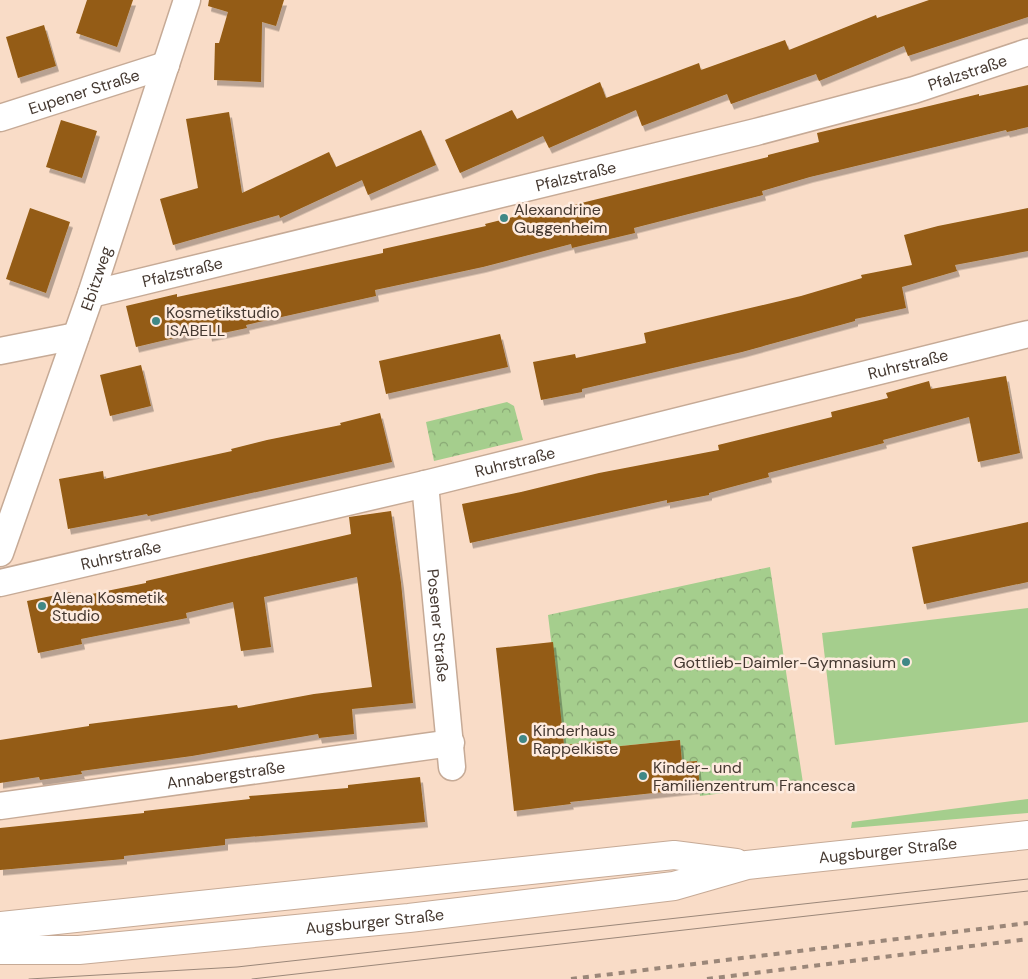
<svg xmlns="http://www.w3.org/2000/svg" width="1028" height="979" viewBox="0 0 1028 979" font-family="'DM Sans',sans-serif">
	<style>
		.grass { fill: #a5ce8d }
		.park { fill: url(#park-crowns) }
		.building { fill: #945c13; filter: url(#shadow) }
		.lines { fill: none; stroke-linecap: round; stroke-linejoin: round }
		.minor-casing { stroke: #c6aa96; stroke-width: 29 }
		.secondary-casing { stroke: #c6aa96; stroke-width: 30 }
		.minor { stroke: #fff; stroke-width: 26 }
		.secondary { stroke: #fff; stroke-width: 28 }
		.tram { stroke: #9b8779; stroke-width: 1 }
		.rail { stroke: #9b8779; stroke-width: 4; stroke-dasharray: 6 6; stroke-linecap: butt }
		.poi-dot { fill: #408886; stroke: #feebdf; stroke-width: 2 }
		.labels { text-anchor: middle; stroke-width: 5; stroke-linejoin: round; paint-order: stroke }
		.street-label { font-size: 16px; fill: #453931; stroke: #feebdf }
		.poi-label { font-size: 16px; fill: #453931; stroke: #feebdf; text-anchor: start }
	</style>
	<defs>
		<pattern id="park-crowns" width="20" height="18" patternUnits="userSpaceOnUse" patternTransform="scale(1.25)"><rect width="20" height="18" fill="#a5ce8d"/><path d="M2 6a3 3 0 1 1 6 0M12 15a3 3 0 1 1 6 0" fill="none" stroke="#88a874"/></pattern>
		<filter id="shadow"><feDropShadow dx="3" dy="5.5" stdDeviation="0" flood-color="#0004"/></filter>
	</defs>
	<rect width="100%" height="100%" fill="#f9dcc7"/>
	<g class="grass">
		<path d="M1028,608V722L835,745L822,633Z"/>
		<path d="M1028,799V813L851,828L852,822Z"/>
	</g>
	<g class="park">
		<path d="M507,402L514,406L523,440L434,461L426,422Z"/>
		<path d="M770,567L803,783L700,796L697,761L682,762L680,740L611,747V741L567,771L548,615Z"/>
	</g>
	<g class="building">
		<path d="M87,0H133L117,47L76,33Z"/>
		<path d="M209,0H284L276,26L262,22L261,82L214,80L215,43H219L228,12L208,6Z"/>
		<path d="M929,0H1028V17L908,56L904,46L819,81L816,74L731,104L727,94L642,126L636,110L549,148L543,136L460,173L445,140L512,110L517,119L600,82L606,98L699,63L701,70L785,40L789,50L876,15L877,18Z"/>
		<path d="M44,25L56,66L18,78L6,37Z"/>
		<path d="M1028,85V127L1007,132L1006,130L810,177L762,191L763,195L634,228L635,233L572,248L571,244L483,267L375,290L376,296L246,325L247,328L209,336L208,330L136,347L126,306L177,294V297L383,253V249L486,226L485,224L549,208V211L768,157V155L819,142L817,133L979,94V96Z"/>
		<path d="M229,112L242,193L329,152L336,167L421,130L436,165L368,195L362,180L280,218L279,215L173,245L160,199L198,188L186,119Z"/>
		<path d="M61,120L97,131L82,178L46,167Z"/>
		<path d="M30,208L70,222L46,293L6,279Z"/>
		<path d="M1028,208V251L955,265L957,271L902,287L906,308L855,319V321L742,352L582,389V392L541,400L533,362L575,354L576,358L646,343L644,333L801,296L862,278L861,275L912,265L904,235L938,226Z"/>
		<path d="M500,334L508,367L386,394L379,361Z"/>
		<path d="M141,365L151,406L110,416L100,375Z"/>
		<path d="M1006,376L1020,453L978,462L969,417L883,440L884,443L768,473L769,477L709,493V495L667,503V500L470,543L462,504L521,492L599,473L719,450L718,445L832,417L831,412L888,398L886,393L929,381L931,389Z"/>
		<path d="M380,413L392,462L148,516L147,514L68,529L59,479L103,471L104,479L232,451L231,449L267,440L341,425L340,423Z"/>
		<path d="M391,511L401,583L413,703L352,709L354,734L319,738L318,734L192,756L81,771L82,774L40,780L39,777L0,783V740L89,726V724L237,705L238,708L314,694L372,687L357,577L264,597L271,647L241,651L233,602L186,613L187,618L81,639L82,644L38,653L27,601L71,592L72,598L146,583V581L351,534L349,517Z"/>
		<path d="M1028,522V582L924,604L912,547Z"/>
		<path d="M553,642L564,745L611,740V747L680,740L682,762L697,761L700,788L570,802L571,804L514,811L496,648Z"/>
		<path d="M420,777L425,822L225,839V845L124,856V859L0,870V828L144,813V811L250,799L249,796L348,788V785Z"/>
	</g>
	<g class="lines">
		<defs>
			<g id="minor">
				<path id="s1" d="M0,118L166,65"/>
				<path id="s2" d="M91,294L756,132L914,90L1028,52"/>
				<path d="M0,351L76,336"/>
				<path id="s3" d="M425,484L452,767"/>
				<path id="s4" d="M0,553L91,294L187,0"/>
				<path id="s5" d="M0,583L425,484L1028,334"/>
				<path id="s6" d="M0,806L451,743"/>
			</g>
			<g id="secondary">
				<path d="M0,926L674,855L736,863"/>
				<path id="s7" d="M0,950H79L409,918L674,886L747,865L1028,835"/>
			</g>
		</defs>
		<use href="#minor" class="minor-casing"/>
		<use href="#secondary" class="secondary-casing"/>
		<use href="#minor" class="minor"/>
		<use href="#secondary" class="secondary"/>
		<g class="tram">
			<path d="M29,979L237,967L1028,879"/>
			<path d="M252,979L1028,891"/>
		</g>
		<g class="rail">
			<path d="M571,979L1028,923"/>
			<path d="M707,979L1028,939"/>
		</g>
	</g>
	<g class="poi-dot">
		<circle cx="504" cy="218" r="5"/>
		<circle cx="156" cy="321" r="5"/>
		<circle cx="42" cy="606" r="5"/>
		<circle cx="906" cy="662" r="5"/>
		<circle cx="523" cy="739" r="5"/>
		<circle cx="643" cy="776" r="5"/>
	</g>
	<g class="labels">
		<g class="street-label">
			<text dy="6" stroke="none"><textPath href="#s2" startOffset="904">Pfalzstraße</textPath></text>
			<text dy="6" stroke="none"><textPath href="#s1" startOffset="88">Eupener Straße</textPath></text>
			<text dy="6" stroke="none"><textPath href="#s2" startOffset="499">Pfalzstraße</textPath></text>
			<text dy="6" stroke="none"><textPath href="#s2" startOffset="94">Pfalzstraße</textPath></text>
			<text dy="6" stroke="none"><textPath href="#s4" startOffset="291">Ebitzweg</textPath></text>
			<text dy="6" stroke="none"><textPath href="#s5" startOffset="934">Ruhrstraße</textPath></text>
			<text dy="6" stroke="none"><textPath href="#s5" startOffset="529">Ruhrstraße</textPath></text>
			<text dy="6" stroke="none"><textPath href="#s5" startOffset="124">Ruhrstraße</textPath></text>
			<text dy="6" stroke="none"><textPath href="#s3" startOffset="142">Posener Straße</textPath></text>
			<text dy="6" stroke="none"><textPath href="#s6" startOffset="228">Annabergstraße</textPath></text>
			<text dy="6" stroke="none"><textPath href="#s7" startOffset="895">Augsburger Straße</textPath></text>
			<text dy="6" stroke="none"><textPath href="#s7" startOffset="376">Augsburger Straße</textPath></text>
		</g>
		<g class="poi-label">
			<text x="514" y="215">Alexandrine<tspan x="514" dy="18">Guggenheim</tspan></text>
			<text x="166" y="318">Kosmetikstudio<tspan x="166" dy="18">ISABELL</tspan></text>
			<text x="52" y="603">Alena Kosmetik<tspan x="52" dy="18">Studio</tspan></text>
			<text x="896" y="668" text-anchor="end">Gottlieb-Daimler-Gymnasium</text>
			<text x="533" y="736">Kinderhaus<tspan x="533" dy="18">Rappelkiste</tspan></text>
			<text x="653" y="773">Kinder- und<tspan x="653" dy="18">Familienzentrum Francesca</tspan></text>
		</g>
	</g>
</svg>
